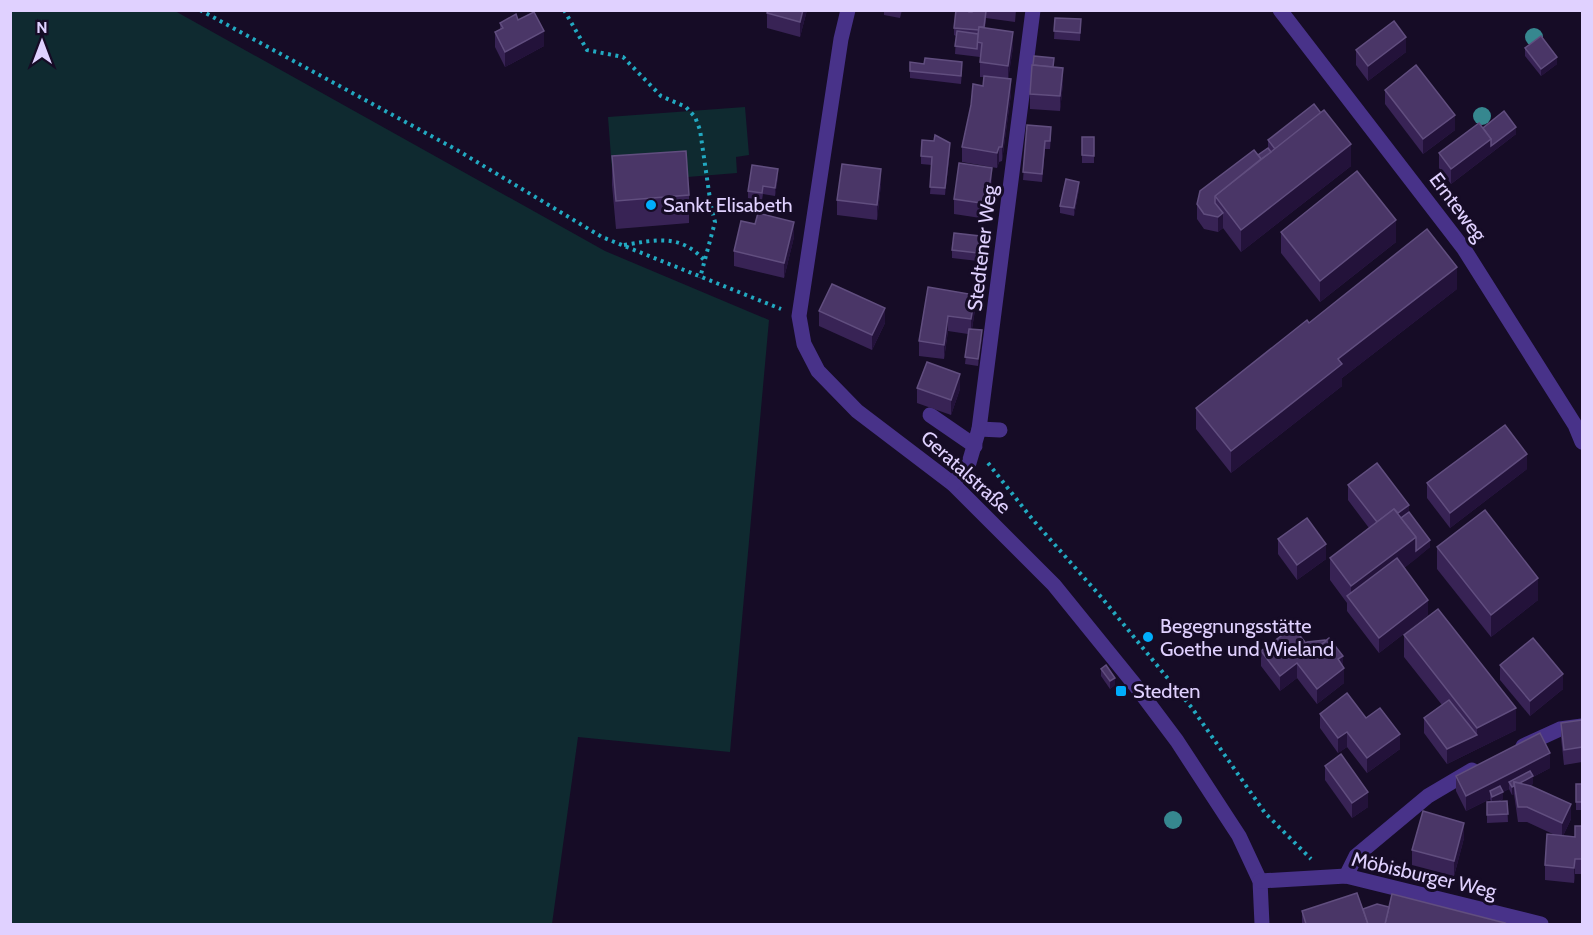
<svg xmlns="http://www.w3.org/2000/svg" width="1593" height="935" viewBox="0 0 1593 935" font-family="Cabin,sans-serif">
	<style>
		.green { fill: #0f2a30 }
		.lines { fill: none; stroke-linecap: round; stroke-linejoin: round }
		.path { stroke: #22a9c1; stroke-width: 4; stroke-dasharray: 3 4.5; stroke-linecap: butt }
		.minor { stroke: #483289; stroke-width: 15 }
		.tree { fill: #36878f }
		.wall { fill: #382355 }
		.shaded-wall { fill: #23123a }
		.building { fill: #4a3667; stroke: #614e7f; stroke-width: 1.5 }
		.poi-dot { fill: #00adfc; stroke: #160c26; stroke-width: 2 }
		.labels { text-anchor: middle; stroke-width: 6; stroke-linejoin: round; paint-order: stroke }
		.poi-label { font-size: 20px; fill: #e0d1ff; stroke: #160c26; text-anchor: start }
		.street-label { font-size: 20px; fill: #e0d1ff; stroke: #160c26 }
	</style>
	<rect width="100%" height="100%" fill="#160c26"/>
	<g class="green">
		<path d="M10,11H175L605,251L769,320L730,752L578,737L552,924H11Z"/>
		<path d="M745,107L749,155L736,157L737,173L613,183L608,117Z"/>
	</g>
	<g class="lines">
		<g class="path">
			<path d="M200,10L457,150L602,237L781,309"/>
			<path d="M564,10L587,50L623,57L661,96L686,107L695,117L700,130L711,206"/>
			<path d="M688,202L711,206L715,222L700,278"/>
			<path d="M624,245C656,240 680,233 705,261"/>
			<path d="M988,463L1033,520L1102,598L1192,708L1265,813L1311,859"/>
		</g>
		<g class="minor">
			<path d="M848,10L841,39L799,316L804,344L818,371L857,411L953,484L1054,585L1135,685L1177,741L1239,836L1260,881L1262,924"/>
			<path d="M1280,10L1464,249L1575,425L1582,442"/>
			<path d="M930,415L975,446"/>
			<path d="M979,429L1000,430"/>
			<path d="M953,484L969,463L979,429L1033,10"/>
			<path d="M1523,746L1560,729L1582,726"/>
			<path d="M1346,876L1356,856L1428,796L1472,770"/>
			<path d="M1260,881L1346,876L1541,924"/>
		</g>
	</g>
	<g class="tree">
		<circle cx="1534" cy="37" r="9"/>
		<circle cx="1482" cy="116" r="9"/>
		<circle cx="1173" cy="820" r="9"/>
	</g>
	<g class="wall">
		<path d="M807,10L800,37L767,28V13Z"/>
		<path d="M884,10H902L900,18L884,15Z"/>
		<path d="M956,10H1016L1015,22L986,18L985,28L1013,47L1008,79L1011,94L1002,161L999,162L997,168L962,162V147L983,86L984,77H980V57L955,54L956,36L954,35V28Z"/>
		<path d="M1055,18L1081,19L1080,41L1054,39Z"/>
		<path d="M500,23L544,46L505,67L495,47V32L500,30Z"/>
		<path d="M1525,48L1557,64L1541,76L1525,56Z"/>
		<path d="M1356,50L1406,52L1368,81L1356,65Z"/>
		<path d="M1054,67L1063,83L1060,111L1030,109V94Z"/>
		<path d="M962,70L961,84L910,78V71Z"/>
		<path d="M1385,90L1455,130L1423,154L1385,104Z"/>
		<path d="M1027,125L1051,135L1050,149H1045L1042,182L1023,180Z"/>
		<path d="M1483,128L1516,134L1451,184L1439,168V153Z"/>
		<rect x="1082" y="137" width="12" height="26"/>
		<path d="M1268,140L1351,166L1241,252L1223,228L1218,232L1204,229L1197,219V204L1258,155L1268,148Z"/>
		<path d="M950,151L945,195L930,194L932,165L921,164V156Z"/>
		<path d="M612,156L689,195V223L616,229L612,185Z"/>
		<path d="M778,177L775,196L763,194L762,200L748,198V191Z"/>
		<path d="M992,182L987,219L954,214V199Z"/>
		<path d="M881,184L877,220L837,215V200Z"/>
		<path d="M1079,189L1074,216L1060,213V206Z"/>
		<path d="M755,224L794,237L784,278L734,266V251Z"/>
		<path d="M1281,232L1396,242L1320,302L1281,253Z"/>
		<path d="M980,244L978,261L952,258V250Z"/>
		<path d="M928,287L975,310L972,329L982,338L978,366L965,364L968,334L948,331L944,359L919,356V341Z"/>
		<path d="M1457,289L1342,378V386L1231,473L1196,429V408L1309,323Z"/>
		<path d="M819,311L885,323L872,350L819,326Z"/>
		<path d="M917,388L960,389L951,415L917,403Z"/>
		<path d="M1527,469L1450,528L1427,498V483Z"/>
		<path d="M1348,485L1409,512L1430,547L1404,568L1428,615L1379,653L1347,611V603L1330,580V558L1369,528L1348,500Z"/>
		<path d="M1278,539L1326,559L1297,580L1278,554Z"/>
		<path d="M1437,547L1538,600L1491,637L1437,569Z"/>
		<path d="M1404,635L1516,730L1447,764L1424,733V718L1442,705L1404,657Z"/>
		<path d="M1306,643L1343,666L1344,683L1317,704L1297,678L1280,691L1261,666V651Z"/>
		<path d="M1500,665L1563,689L1530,716L1500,680Z"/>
		<path d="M1101,669L1115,685L1110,689L1101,676Z"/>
		<path d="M1320,714L1366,718L1400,749L1367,773L1347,747L1338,753L1320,728Z"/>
		<path d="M1582,720V762L1564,765L1561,738V723Z"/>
		<path d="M1325,766L1368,807L1352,818L1325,780Z"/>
		<path d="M1550,768L1533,777V784L1530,785L1571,819L1563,836L1575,837L1582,826V874H1575L1574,883L1545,880V865L1555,835L1527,822H1518L1514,794L1512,795L1509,789L1503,792V799L1498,802L1507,801L1508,822L1487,823V802H1491L1490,799L1466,811L1456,791V776Z"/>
		<rect x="1576" y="784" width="6" height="26"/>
		<path d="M1464,838L1454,876L1412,865V850Z"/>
		<path d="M1389,907L1505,924H1302V911L1363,909Z"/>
	</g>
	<g class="shaded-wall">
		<path d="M803,10H807L800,37V22Z"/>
		<path d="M544,31V46L505,67V52Z"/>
		<path d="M1013,32V47L1008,81V66Z"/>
		<path d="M1406,37V52L1368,81V66Z"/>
		<path d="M1557,57V64L1541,76V69Z"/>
		<path d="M1063,68V83L1060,111V96Z"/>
		<path d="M1011,79V94L1002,161V147Z"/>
		<path d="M1455,115V130L1423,154V139Z"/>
		<path d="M1516,127V134L1451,184V169L1491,139Z"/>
		<path d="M950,143V151L945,195V188Z"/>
		<path d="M1351,144V166L1241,252V230Z"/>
		<path d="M999,147V162L997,168V153Z"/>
		<path d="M992,168V182L987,219V204Z"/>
		<path d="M778,169V177L775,196V188Z"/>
		<path d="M881,169V184L877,220V205Z"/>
		<path d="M1079,182V189L1074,216V208Z"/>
		<path d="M1223,213V228L1218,232V217Z"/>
		<path d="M1396,220V242L1320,302V281Z"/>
		<path d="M794,222V237L784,278V263Z"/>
		<path d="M1457,267V289L1342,378V386L1231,473V451L1338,359Z"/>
		<path d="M975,295V310L971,334V319Z"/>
		<path d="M885,308V323L872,350V335Z"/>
		<path d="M948,316V331L944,359V345Z"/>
		<path d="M982,330V338L978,366V359Z"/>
		<path d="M960,374V389L951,415V400Z"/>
		<path d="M1527,454V469L1450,528V513Z"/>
		<path d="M1409,505V520L1380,526Z"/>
		<path d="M1416,537V559L1354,605L1351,601V586Z"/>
		<path d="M1430,540V547L1416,559V551Z"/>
		<path d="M1326,544V559L1297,580V565Z"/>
		<path d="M1538,578V600L1491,637V615Z"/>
		<path d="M1428,600V615L1379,653V638Z"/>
		<path d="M1343,656V669L1344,668V683L1317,704V689L1338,659Z"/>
		<path d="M1297,663V678L1280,691V676Z"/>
		<path d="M1563,674V689L1530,716V701Z"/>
		<path d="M1115,678V685L1110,689V681Z"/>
		<path d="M1516,708V730L1447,764V749L1477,735V728Z"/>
		<path d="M1347,732V747L1338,753V738Z"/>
		<path d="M1400,734V749L1367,773V758Z"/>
		<path d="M1550,753V768L1533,777V784L1516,793L1514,782V794L1512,795V787L1509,782V789L1503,792V799L1492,804V797L1490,791V799L1466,811V796Z"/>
		<path d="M1368,792V807L1352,818V803Z"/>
		<path d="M1571,804V819L1562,838V823Z"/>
		<path d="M1464,823V838L1454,876V861Z"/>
		<path d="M1575,859V874L1574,883V868Z"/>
	</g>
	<g class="building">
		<path d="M768,10H803L800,22L767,13Z"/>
		<path d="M956,10H969V12H972V10L986,11L984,27H979V30L954,28Z"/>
		<path d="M534,12L544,31L505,52L495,32L503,28L500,23L516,14L518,20Z"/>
		<path d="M1055,18L1081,19L1080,33L1054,31Z"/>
		<path d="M1394,21L1406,37L1368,66L1356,50Z"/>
		<path d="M979,27L1013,32L1008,66L980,62L982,43L977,42Z"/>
		<path d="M957,31L978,34L977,49L955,46Z"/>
		<path d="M1541,36L1557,57L1541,69L1525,48Z"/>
		<path d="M1034,56L1054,58L1053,67L1033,65Z"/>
		<path d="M925,58L962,62L961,76L910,71V62L924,64Z"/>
		<path d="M1032,65L1063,68L1060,96L1030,94Z"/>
		<path d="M1416,65L1455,115L1423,139L1385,90Z"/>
		<path d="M984,76L1011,79L1002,147H999L997,153L962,147L971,105L973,84L983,86Z"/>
		<path d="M1314,104L1321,113L1275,149L1268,140Z"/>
		<path d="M1324,110L1351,144L1241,230L1215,196Z"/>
		<path d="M1504,111L1516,127L1491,146V139L1483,128Z"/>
		<path d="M1479,123L1491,139L1451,169L1439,153Z"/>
		<path d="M1027,125L1051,127L1050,141H1045L1042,174L1023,172Z"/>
		<path d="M935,135L950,143L945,188L930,187L932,157L921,156L922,140L934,141Z"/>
		<path d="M1082,137H1094V156L1082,155Z"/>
		<path d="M1268,148L1271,152L1261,159L1258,155Z"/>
		<path d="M1254,150L1261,159L1215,196V203L1223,213L1218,217L1204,214L1197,204L1200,191Z"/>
		<path d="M686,151L689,195L616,201L612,156Z"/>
		<path d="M959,163L992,168L987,204L954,199Z"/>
		<path d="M842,164L881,169L877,205L837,200Z"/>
		<path d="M752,165L778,169L775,188L763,186L762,193L748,191Z"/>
		<path d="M1357,171L1396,220L1320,281L1281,232Z"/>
		<path d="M1066,179L1079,182L1074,208L1060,206Z"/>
		<path d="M758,213L794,222L784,263L734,251L741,221L755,224Z"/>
		<path d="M1427,229L1457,267L1338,359L1342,364L1231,451L1196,408L1307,320L1309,323Z"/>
		<path d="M954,233L980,236L978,253L952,250Z"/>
		<path d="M832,284L885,308L872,335L819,311Z"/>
		<path d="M928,287L975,295L971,319L948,316L944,345L919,341Z"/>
		<path d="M969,329L982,330L978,359L965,357Z"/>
		<path d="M927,362L960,374L951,400L917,388Z"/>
		<path d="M1505,425L1527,454L1450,513L1427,483Z"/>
		<path d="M1377,463L1409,505L1398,513L1394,509L1377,522L1348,485Z"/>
		<path d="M1394,509L1416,537L1351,586L1330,558Z"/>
		<path d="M1485,510L1538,578L1491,615L1437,547Z"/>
		<path d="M1409,512L1430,540L1416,551V537L1401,518Z"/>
		<path d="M1307,518L1326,544L1297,565L1278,539Z"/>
		<path d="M1397,558L1428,600L1379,638L1347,596Z"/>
		<path d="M1438,609L1516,708L1477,728L1404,635Z"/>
		<path d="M1293,627L1312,651L1329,638L1343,656L1338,659L1344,668L1317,689L1297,663L1280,676L1261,651Z"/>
		<path d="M1533,638L1563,674L1530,701L1500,665Z"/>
		<path d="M1325,640L1326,641L1312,651L1306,643L1307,642Z"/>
		<path d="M1106,665L1115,678L1110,681L1101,669Z"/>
		<path d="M1347,693L1366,718L1380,708L1400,734L1367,758L1347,732L1338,738L1320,714Z"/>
		<path d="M1449,700L1477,735L1447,749L1424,718Z"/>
		<path d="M1582,720V747L1564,750L1561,723Z"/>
		<path d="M1540,733L1550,753L1466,796L1456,776Z"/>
		<path d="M1341,754L1368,792L1352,803L1325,766Z"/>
		<path d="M1530,771L1533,776L1520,783L1514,782V786L1512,787L1509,782Z"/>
		<path d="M1514,782L1531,786L1571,804L1562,823L1527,807H1518Z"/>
		<rect x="1576" y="784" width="6" height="18"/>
		<path d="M1500,786L1503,792L1492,797L1490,791Z"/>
		<path d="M1507,801L1508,814L1487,815V802Z"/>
		<path d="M1423,811L1464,823L1454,861L1412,850Z"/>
		<path d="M1575,826H1582V859H1575L1574,868L1545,865L1547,834L1575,837Z"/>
		<path d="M1357,893L1368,924H1306L1302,911Z"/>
		<path d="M1392,894L1505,923L1504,924H1385Z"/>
		<path d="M1377,904L1389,907L1385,924H1368L1363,909Z"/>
	</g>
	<g class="poi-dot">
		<circle cx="651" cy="205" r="6"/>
		<circle cx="1148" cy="637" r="6"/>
		<rect x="1115" y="685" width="12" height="12" rx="3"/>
	</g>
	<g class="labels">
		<g class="poi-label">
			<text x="663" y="212">Sankt Elisabeth</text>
			<text x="1160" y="633">Begegnungsstätte<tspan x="1160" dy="23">Goethe und Wieland</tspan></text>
			<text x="1133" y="698">Stedten</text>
		</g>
		<g class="street-label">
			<text transform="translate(1458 207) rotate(53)" y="7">Ernteweg</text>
			<text transform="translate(982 248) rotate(-83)" y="7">Stedtener Weg</text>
			<text transform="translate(966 472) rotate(42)" y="7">Geratalstraße</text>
			<text transform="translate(1424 875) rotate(13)" y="7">Möbisburger Weg</text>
		</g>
	</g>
	<rect width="1593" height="935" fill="none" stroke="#e0d1ff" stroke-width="24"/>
	<g transform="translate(42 42)" stroke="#160c26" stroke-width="4.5" paint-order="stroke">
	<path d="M0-4.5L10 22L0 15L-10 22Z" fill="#e0d1ff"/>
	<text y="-9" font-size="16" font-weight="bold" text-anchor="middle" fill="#e0d1ff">N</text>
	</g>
</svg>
